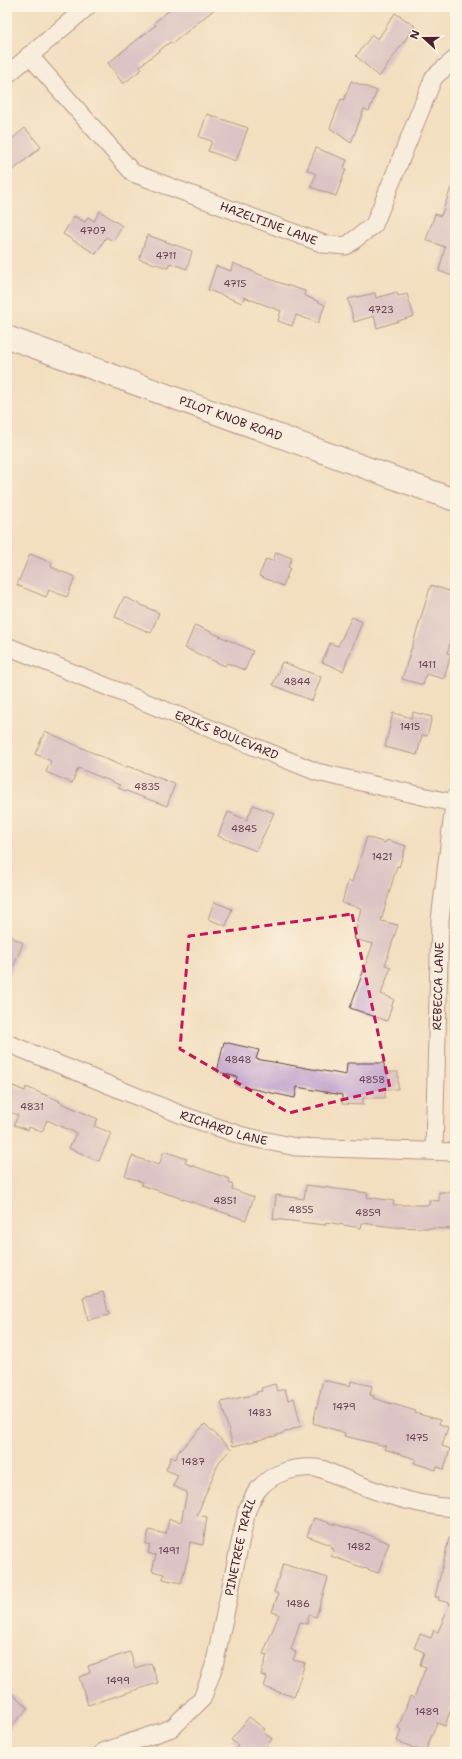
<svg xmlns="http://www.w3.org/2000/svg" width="462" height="1759" viewBox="0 0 462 1759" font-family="'Shantell Sans',sans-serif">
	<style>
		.building { fill: #c1a3cc }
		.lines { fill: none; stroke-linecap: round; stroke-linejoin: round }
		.minor-casing { stroke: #633c41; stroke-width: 19 }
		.secondary-casing { stroke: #633c41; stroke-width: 24 }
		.minor { stroke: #fff; stroke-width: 17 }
		.secondary { stroke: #fff; stroke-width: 22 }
		.marked { fill: none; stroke: #c2185b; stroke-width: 3; stroke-dasharray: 8 5; stroke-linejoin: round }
		.labels { text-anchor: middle; stroke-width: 3; stroke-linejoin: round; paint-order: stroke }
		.number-label { font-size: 10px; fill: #684053 }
		.street-label { font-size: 12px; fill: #4a1f2b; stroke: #fcf5e5 }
	</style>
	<rect width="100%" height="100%" fill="#fcf5e5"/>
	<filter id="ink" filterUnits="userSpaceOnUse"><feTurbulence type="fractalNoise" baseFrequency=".025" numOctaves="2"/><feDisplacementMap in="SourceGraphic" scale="8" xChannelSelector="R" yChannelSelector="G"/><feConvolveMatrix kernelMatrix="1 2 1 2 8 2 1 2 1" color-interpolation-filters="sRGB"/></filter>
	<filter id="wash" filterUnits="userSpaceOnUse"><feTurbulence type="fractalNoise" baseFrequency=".012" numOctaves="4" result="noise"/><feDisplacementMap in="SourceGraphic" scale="16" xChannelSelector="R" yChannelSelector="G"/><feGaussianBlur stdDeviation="0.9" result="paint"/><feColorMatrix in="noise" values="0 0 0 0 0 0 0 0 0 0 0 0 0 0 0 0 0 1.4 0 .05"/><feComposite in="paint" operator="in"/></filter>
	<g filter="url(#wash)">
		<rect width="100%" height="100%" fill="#f3dfc0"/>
		<g id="blocks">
			<g class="building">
				<path d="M173,7H217L172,44L170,42L140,66L142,69L123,84L108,63L156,25L154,23Z"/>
				<path d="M395,13L415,26L379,77L356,56L372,35L378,39Z"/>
				<path d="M351,81L377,91L369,111L364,109L351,143L330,128L341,99L344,100Z"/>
				<path d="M207,114L248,128L236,161L208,151L212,141L199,137Z"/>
				<path d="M25,128L41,147L7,175V143Z"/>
				<path d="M316,148L347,160L344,168L346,169L336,196L311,187L316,174L307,170Z"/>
				<path d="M453,182H455V277L439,271L445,247L426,240L435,214L441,216Z"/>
				<path d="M100,211L122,226L113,241L106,237L96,254L63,234L74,216L85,222L88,217L94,221Z"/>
				<path d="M147,235L192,251L187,269L170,263L168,268L139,259Z"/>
				<path d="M233,263L277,282L305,291L304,295L325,305L318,323L296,315L292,326L278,321L281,311L244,297L242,303L208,290L216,266L231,271Z"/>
				<path d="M397,292L398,296L407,294L414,316L377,328L374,316L354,322L348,299L375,293L376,298Z"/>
				<path d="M276,552L292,558L288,567L290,568L283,586L259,576L266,559L273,561Z"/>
				<path d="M30,554L52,563L51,567L75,577L67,597L49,590L46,597L17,585Z"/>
				<path d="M431,585L455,593V629L447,653L451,654L444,679L426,674L423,685L402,679Z"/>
				<path d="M124,597L159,613L151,633L115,617Z"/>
				<path d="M352,617L362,622L343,671L322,662L330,643L338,646Z"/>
				<path d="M195,625L253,651L245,670L227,663L225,666L185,648Z"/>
				<path d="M282,662L321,677L312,701L273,685Z"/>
				<path d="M413,712L432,717L427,736L422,735L417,755L385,747L393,713L412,718Z"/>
				<path d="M45,731L126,768L127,766L175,784L167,806L118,788L120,785L78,768L72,783L46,772L51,761L35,754Z"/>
				<path d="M253,805L274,813L256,851L218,836L228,812L247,820Z"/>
				<path d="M367,837L385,843L387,840L406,846L399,867L397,866L381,921L398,925L385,965L391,967L381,994L394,999L387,1021L350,1008L373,944L354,939L361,908L342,903L348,881L352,882Z"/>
				<path d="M214,902L232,909L226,926L208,919Z"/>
				<path d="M7,935L23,943L8,980H7Z"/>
				<path d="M224,1042L259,1050L256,1059L346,1075L347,1063H384L385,1072H398V1089H385V1098H363V1105L342,1104V1095L297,1087L295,1098L235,1085L237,1077L217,1072Z"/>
				<path d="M13,1086L25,1091L26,1087L60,1101L59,1102L98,1119L94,1126L111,1133L99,1161L69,1148L76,1133L47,1120L42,1132L29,1127L28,1130L14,1125L18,1115L7,1111V1102Z"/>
				<path d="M164,1151L187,1159L185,1163L230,1179L229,1183L233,1185L232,1189L254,1197L246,1220L141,1185L142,1182L125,1176L132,1156L159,1165Z"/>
				<path d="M306,1185L368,1193L367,1197L394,1201L393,1205H429V1200L439,1201V1192H455V1229L393,1227L362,1223L361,1228L326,1222L325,1225L273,1219L276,1195L304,1199Z"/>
				<path d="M103,1292L109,1315L88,1320L83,1297Z"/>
				<path d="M323,1380L350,1386L351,1381L372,1386L370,1395L374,1396L373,1398L416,1411L415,1413L440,1420L439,1424L448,1427L442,1446L450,1449L444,1469L437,1467L436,1470L414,1463L416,1459L384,1449L386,1446L344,1436L345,1433L313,1423Z"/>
				<path d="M275,1384L277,1391L285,1389L288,1400L294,1398L301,1426L275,1436L233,1446L221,1402L257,1394L256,1392L262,1391L261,1388Z"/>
				<path d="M205,1424L231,1449L219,1462L197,1515L207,1517L203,1545L190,1542L188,1557L181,1583L163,1579L164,1574L152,1571L156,1555L148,1553L150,1545L146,1544L149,1530L166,1534L169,1519L181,1522L187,1492L173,1486L178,1475L166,1470L171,1457L176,1459L178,1452Z"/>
				<path d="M314,1518L364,1533L389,1543L378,1573L331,1556L334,1549L330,1547L331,1545L307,1536Z"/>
				<path d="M449,1538H455V1686L450,1697L454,1699L445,1726L437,1723L425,1752H424L397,1741L401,1730L398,1728L410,1696L414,1698L426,1667L420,1665L424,1652L414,1648L420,1634L431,1638L434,1630L438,1632L450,1603L438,1600L439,1597H435Z"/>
				<path d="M283,1564L328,1578L316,1617L309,1615L307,1624L300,1622L291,1650L296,1652L293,1660L305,1663L294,1697L264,1687L267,1677L261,1675L267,1655L263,1654L279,1614L272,1612L278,1594L274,1592Z"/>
				<path d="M130,1652L135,1668L151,1663L158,1683L88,1705L79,1677L90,1673L88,1666Z"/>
				<path d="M7,1689L28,1708L7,1731Z"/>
				<path d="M249,1717L265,1729L263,1732L272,1739L262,1752H233L238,1745L231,1740Z"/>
			</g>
		</g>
	</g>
	<g filter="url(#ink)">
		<use href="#blocks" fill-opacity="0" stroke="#633c41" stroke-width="1"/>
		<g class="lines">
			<defs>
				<g id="minor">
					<path id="s1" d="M29,55L133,173L324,244L346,246L374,225L434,77L455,59"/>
					<path d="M7,75L87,7"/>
					<path id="s2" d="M7,646L317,772L453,803"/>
					<path id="s3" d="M7,1043L182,1115L243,1136L296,1147L455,1152"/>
					<path id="s4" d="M434,1151L440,920L455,797"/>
					<path id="s5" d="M103,1752L172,1728L202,1699L214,1666L247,1510C250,1504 253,1496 257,1491C272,1471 299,1465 322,1469C365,1488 407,1505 455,1508"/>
				</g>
				<g id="secondary">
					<path id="s6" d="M7,337L455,500"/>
				</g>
			</defs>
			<use href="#minor" class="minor-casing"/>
			<use href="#secondary" class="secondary-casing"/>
			<use href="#minor" class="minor"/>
			<use href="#secondary" class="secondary"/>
		</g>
	</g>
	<path d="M0 0H462V1759H0ZM352,914L390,1088L289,1113L180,1049L189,936Z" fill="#f3dfc0" fill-opacity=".55" fill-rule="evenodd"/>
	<path class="marked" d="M352,914L390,1088L289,1113L180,1049L189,936Z"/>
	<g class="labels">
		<g class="number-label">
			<text x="93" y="234">4707</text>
			<text x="166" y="259">4711</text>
			<text x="235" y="287">4715</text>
			<text x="381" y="313">4723</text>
			<text x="427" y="668">1411</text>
			<text x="297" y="685">4844</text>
			<text x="410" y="730">1415</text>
			<text x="147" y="790">4835</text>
			<text x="244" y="832">4845</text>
			<text x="382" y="860">1421</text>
			<text x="238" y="1063">4848</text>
			<text x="372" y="1083">4858</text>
			<text x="32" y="1110">4831</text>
			<text x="225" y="1204">4851</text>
			<text x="301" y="1213">4855</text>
			<text x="368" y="1216">4859</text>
			<text x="344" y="1410">1479</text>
			<text x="260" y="1416">1483</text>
			<text x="417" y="1441">1475</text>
			<text x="193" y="1465">1487</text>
			<text x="359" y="1550">1482</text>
			<text x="169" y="1554">1491</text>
			<text x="298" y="1607">1486</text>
			<text x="118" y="1684">1499</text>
			<text x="427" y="1715">1489</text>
		</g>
		<g class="street-label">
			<text dy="4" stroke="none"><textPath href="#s1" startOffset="302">HAZELTINE LANE</textPath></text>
			<text dy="4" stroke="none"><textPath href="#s6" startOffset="238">PILOT KNOB ROAD</textPath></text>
			<text dy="4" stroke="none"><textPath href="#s2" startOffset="237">ERIKS BOULEVARD</textPath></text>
			<text dy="4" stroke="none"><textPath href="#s4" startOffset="165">REBECCA LANE</textPath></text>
			<text dy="4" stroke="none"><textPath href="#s3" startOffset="233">RICHARD LANE</textPath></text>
			<text dy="4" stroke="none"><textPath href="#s5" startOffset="272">PINETREE TRAIL</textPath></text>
		</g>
	</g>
	<rect width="462" height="1759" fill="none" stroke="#fcf5e5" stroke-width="24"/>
	<g transform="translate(424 38) rotate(291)" stroke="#fcf5e5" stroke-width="3" paint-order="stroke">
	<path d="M0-3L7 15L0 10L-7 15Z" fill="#4a1f2b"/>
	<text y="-6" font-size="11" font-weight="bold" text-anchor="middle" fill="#4a1f2b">N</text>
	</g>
</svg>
